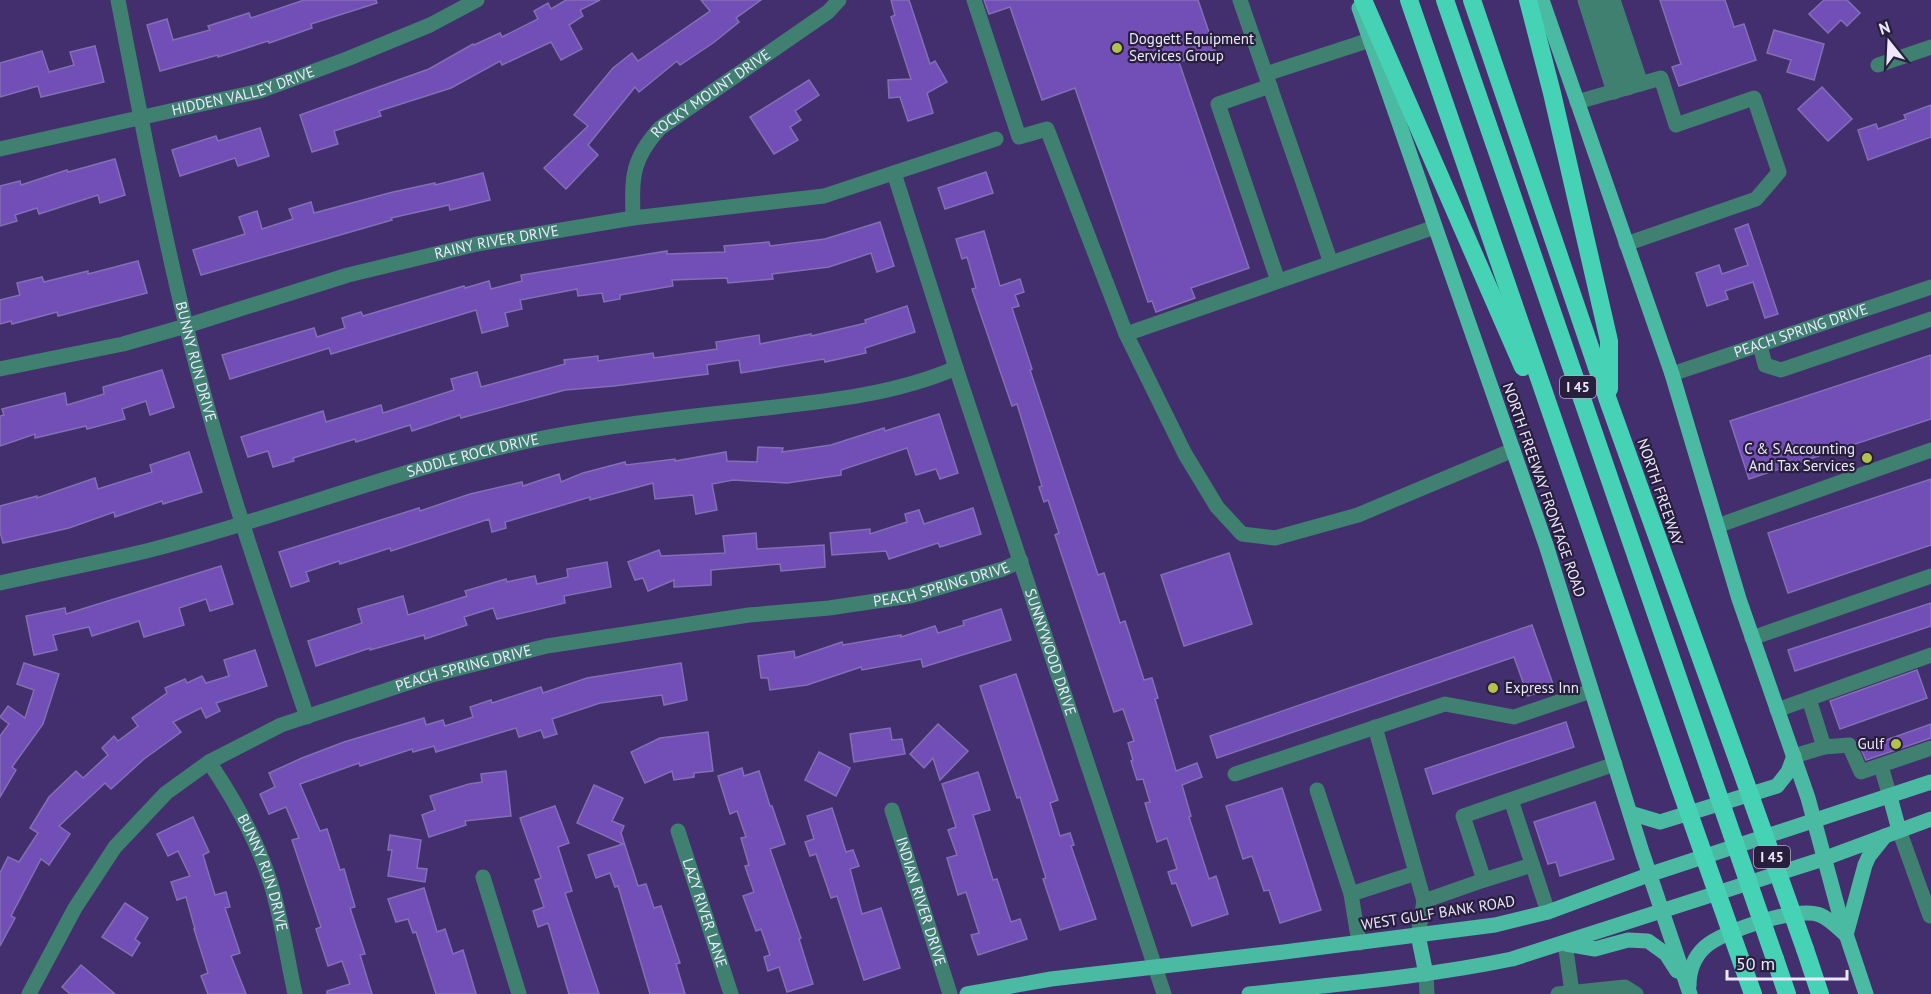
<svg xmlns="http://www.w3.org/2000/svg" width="1931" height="994" viewBox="0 0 1931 994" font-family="'PT Sans',sans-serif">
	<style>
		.building { fill: #724eb7; stroke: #836fb5; stroke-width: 1.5 }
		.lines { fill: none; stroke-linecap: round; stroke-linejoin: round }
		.minor { stroke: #3f8070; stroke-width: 15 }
		.major { stroke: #4abba2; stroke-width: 15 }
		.highway { stroke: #45d2b5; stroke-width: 18 }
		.highway-bridge { stroke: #45d2b5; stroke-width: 18 }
		.poi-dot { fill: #b3c24b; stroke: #271f3b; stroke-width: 2 }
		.labels { text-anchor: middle; stroke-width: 4.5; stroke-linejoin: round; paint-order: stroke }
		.shield { fill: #271f3b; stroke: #b2abc4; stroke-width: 1.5 }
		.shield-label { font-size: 14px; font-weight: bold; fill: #ede7ff }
		.poi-label { font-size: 15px; fill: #ede7ff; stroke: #271f3b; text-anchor: start }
		.street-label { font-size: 15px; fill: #ede7ff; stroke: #271f3b }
	</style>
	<rect width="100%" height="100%" fill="#442f6e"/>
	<g class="building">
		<path d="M304,0H376L377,3L311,24L312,28L269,43L268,41L218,57V55L160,71L147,25L167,19L173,40L210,30L208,26L249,13L251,18Z"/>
		<path d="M566,0H600L580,10L583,16L569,25L582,49L561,60L551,42L502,65L500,61L451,88L379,111L381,116L334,131L338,144L312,152L300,115L429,69L473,44L474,45L500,33L502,37L538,19L534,11L548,3L551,9Z"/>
		<path d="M701,0H761L736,18L739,22L713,43L680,65L677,61L639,92L635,87L588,145L598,155L566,189L544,168L588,126L574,115L613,68L632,53L638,61L710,11Z"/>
		<path d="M891,0H909L930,64L935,61L947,82L927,93L933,113L908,121L900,97L889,98L888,80L911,79L891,17L895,15Z"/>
		<path d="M984,0H1198L1215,50L1179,62L1249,268L1191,288L1195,298L1156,312L1152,301L1148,302L1075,88L1042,100L1010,7L989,14Z"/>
		<path d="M1660,0H1725L1734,27L1744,24L1756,60L1679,86L1672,67L1681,64Z"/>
		<path d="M1824,0H1847L1860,13L1847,26L1841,20L1828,33L1809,14Z"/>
		<path d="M1774,30L1824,44L1814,80L1787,72L1791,60L1767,53Z"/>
		<path d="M95,46L104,82L41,97L38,86L0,97V63L42,51L49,72L74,65L70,52Z"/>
		<path d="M809,80L819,95L795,111L801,120L790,127L798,140L774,154L750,117Z"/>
		<path d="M1822,87L1852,119L1828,141L1798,109Z"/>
		<path d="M1931,105V137L1868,160L1858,130L1876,124L1878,129L1906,119L1904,115Z"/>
		<path d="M260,128L269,156L238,166L235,158L180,176L172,150L216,136L218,141Z"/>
		<path d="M115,159L125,195L100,203L98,195L39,214L37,208L15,215L17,221L0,226V186L20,181L21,185L67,170L68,172Z"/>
		<path d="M986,172L993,193L945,209L938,188Z"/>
		<path d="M483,173L490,200L450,210L449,205L391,218L392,220L201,275L193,250L245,234L239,217L257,211L262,229L293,219L289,209L311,202L314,213L393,192L435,183V185Z"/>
		<path d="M880,222L894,266L877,272L871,253L829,267L772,274L773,279L728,283L727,278L672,280L673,286L620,295V299L604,302L602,293L578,296L577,289L520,300L522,309L505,313L508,326L482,333L476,310L331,354L329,348L230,379L222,355L314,328L317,337L345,328L342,318L361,312L363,316L464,286L465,288L489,281L491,289L522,281L521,275L667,251V254L725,252L724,246L769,242L770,246L825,239Z"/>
		<path d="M1748,224L1778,314L1765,318L1753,282L1725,291L1728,299L1707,306L1696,273L1719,265L1722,274L1748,265L1735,229Z"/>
		<path d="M984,231L1000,286L1020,279L1024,292L1015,295L1019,306L1012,308L1032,369L1030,370L1098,575L1104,573L1120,623L1125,621L1144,680L1152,678L1158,698L1155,699L1176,771L1197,763L1202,777L1182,785L1191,816L1189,817L1209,879L1216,876L1228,914L1192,926L1176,883L1172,884L1168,872L1177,869L1167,838L1157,842L1145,803L1150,802L1143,779L1137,780L1131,761L1133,760L1128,743L1134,741L1123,709L1114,712L1055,535L1059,533L1048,500L1044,502L1039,487L1042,486L1017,404L1012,406L972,289L976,288L967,257L962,259L956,239Z"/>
		<path d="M138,261L147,293L58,316L57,312L12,324L11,321L0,324V300L20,295L17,283L42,277L44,282L88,271V274Z"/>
		<path d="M907,306L915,332L865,348L866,353L825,362L824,359L741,373L739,360L707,365L708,374L614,386L565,390L461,418L460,415L412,431L410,425L356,442L355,439L293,458L294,461L273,467L268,451L248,457L241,437L323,411L326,422L381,405L383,413L454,390L451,379L477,372L481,387L565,364L564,360L598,356V361L653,353L654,358L717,349L716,342L759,335L760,344L811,334V336L866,323L865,320Z"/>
		<path d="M1931,355V419L1749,479L1730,421Z"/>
		<path d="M162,370L174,407L150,415L146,401L122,409L125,419L87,429L86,426L35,438V434L0,446V416L4,415L2,409L65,393L67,405L104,394L103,387Z"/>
		<path d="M939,414L958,473L940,479L936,469L916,475L907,448L841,470V475L787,483L733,480L712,484L717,510L696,514L693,495L655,499L653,483L590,500V497L505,522L506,528L492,532L489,519L391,551L390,548L340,564L339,561L306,572L309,581L291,587L279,552L419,508L420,511L470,494L522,482L523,486L559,474L561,482L583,473L625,462L626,465L675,459V461L726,452L727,461L757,462L758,447L783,448L782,452L831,445L884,428L885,431Z"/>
		<path d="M189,452L202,492L163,504L162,501L115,517L114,512L69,528L3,543L0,532V506L37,496V498L95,478L98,489L152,472L150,465Z"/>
		<path d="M1931,479V545L1788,593L1768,533Z"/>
		<path d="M973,508L981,534L940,547L938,543L889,559L886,551L832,555L830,533L870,529V534L907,522L905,514L919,510L924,524Z"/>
		<path d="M756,533L757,549L824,545L825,567L781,571L780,564L711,570V585L674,587V580L648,591L643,578L635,580L628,562L659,550L661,556L725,553L723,536Z"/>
		<path d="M1229,553L1252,624L1184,646L1161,575Z"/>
		<path d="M607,562L611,587L564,596L565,603L497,619L493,608L464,617L467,625L425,639L424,635L370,650V648L316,666L308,641L362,623L358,609L403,596L408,615L467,596L465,591L506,579L507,582L535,576L537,584L568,577L567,569Z"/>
		<path d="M221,566L233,604L210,611L206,599L179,608L184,625L144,637L139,621L92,636L89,627L53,635L57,650L34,655L26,616L65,608L66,614Z"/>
		<path d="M1931,603V626L1795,671L1788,650Z"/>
		<path d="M1001,609L1011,640L923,667L921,659L862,670L861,667L807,685L770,690L768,678H761L758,656L794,651L795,658L842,642L843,645L901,635V637L935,626L938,633L964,625L963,621Z"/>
		<path d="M1532,625L1554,687L1528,696L1514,657L1217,758L1210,736Z"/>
		<path d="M255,650L267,686L216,703L220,711L206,718L201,708L173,722L181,732L144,759L111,789L105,783L59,826L70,834L49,865L41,859L11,916L15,918L0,946V873L8,857L19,862L38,833L30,828L49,797L76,771L83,778L108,755L102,748L114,736L118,741L138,726L132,718L167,693L165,688L185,679L187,683L202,676L206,683L229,676L224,660Z"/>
		<path d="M24,663L59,674L43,724L12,767L16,770L0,797V736L9,724L0,717L8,706L25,718L34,690L17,684Z"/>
		<path d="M681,663L687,700L664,705L662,695L600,703L552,719L557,734L544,738L541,730L519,737L516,728L436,752L434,746L413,752L412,749L360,766L359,763L300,784L320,831L327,829L340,870L344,869L355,907L350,908L365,954L360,955L372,994H327V991L350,984L342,961L328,966L316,929L321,927L292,840L299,838L286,807L269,814L260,794L275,787L269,773L302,758L344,742L424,718L426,725L443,720L445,726L473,717L470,707L491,700L492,703L541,687L543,693L587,678Z"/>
		<path d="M1917,670L1927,698L1840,729L1830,701Z"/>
		<path d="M1016,674L1058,800L1050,803L1060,836L1070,833L1074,845L1071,846L1096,919L1060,930L1043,879L1046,878L1020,797L1017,798L980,686Z"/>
		<path d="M1566,722L1574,747L1433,794L1425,769Z"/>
		<path d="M938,724L968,751L940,780L933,758L924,768L910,754Z"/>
		<path d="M1931,724V738L1866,760L1861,749Z"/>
		<path d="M890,728L892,740L902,739L905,754L854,762L850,734Z"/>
		<path d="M708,732L713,771L694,773V777L674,780L672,771L645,783L631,752L660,738Z"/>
		<path d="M819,752L850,768L836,796L805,780Z"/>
		<path d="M742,768L744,776L759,771L770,806H772L785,844L770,849L801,938L799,939L813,984L787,992L779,967L768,971L764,957L770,955L761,929L756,931L743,896L754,892L745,866L749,865L741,838L746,837L737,811L730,814L718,776Z"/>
		<path d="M506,771L511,816L465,821L466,825L429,837L422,815L435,810L430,796L469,784L482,782L481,774Z"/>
		<path d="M978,772L990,810L973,815L993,880L997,879L1011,922L1020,919L1027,939L978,955L971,935L979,933L966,892L958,895L947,858L957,855L948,830L956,827L942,784Z"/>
		<path d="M594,785L623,798L612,821L624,826L621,833L638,886L646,884L654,908L661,906L680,963L676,964L685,994H650L618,886L615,887L610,873L596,878L588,855L623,844L577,823Z"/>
		<path d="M1282,788L1321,910L1280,923L1269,890L1264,891L1252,856L1243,859L1226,806Z"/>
		<path d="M1595,802L1614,859L1560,876L1556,862L1548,864L1534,822Z"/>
		<path d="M555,806L569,843L558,847L572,891L565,893L599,994H569L548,923L538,927L533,911L544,907L535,880L541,878L520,818Z"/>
		<path d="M832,808L846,852L853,850L859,866L850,869L862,914L881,908L900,968L864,980L837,896L831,898L816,854L810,856L805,842L814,839L807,816Z"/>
		<path d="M193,817L209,852L203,855L215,895L226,892L230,907L225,908L240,953L231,956L246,994H208L201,976L208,973L194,929H195L186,897L177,900L171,882L190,876L178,851L168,856L157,834Z"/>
		<path d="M390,835L421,840L417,868L427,869L425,882L388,876L392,850H388Z"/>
		<path d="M424,888L437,932L445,929L453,954L463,950L476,994H436L416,932L413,933L408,919L396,922L388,899Z"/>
		<path d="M125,903L148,918L135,939L140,943L132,956L102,937Z"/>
		<path d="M81,965L115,994H70L62,987Z"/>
	</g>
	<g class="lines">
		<g class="minor">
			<path id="s1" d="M118,0C139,109 160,218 186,325C218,458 263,587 307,717"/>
			<path d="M974,0L1019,137L1047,129L1126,334L1435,227"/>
			<path d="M1240,0L1331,263"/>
			<path d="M1585,0L1614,92"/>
			<path d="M1598,0L1628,88"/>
			<path d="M1613,0L1641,84"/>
			<path d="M1878,65L1931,47"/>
			<path d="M1266,74L1370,40"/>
			<path d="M1270,86L1218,104L1278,281"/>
			<path d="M1577,102L1661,78L1676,125L1754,98L1779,172L1756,199L1626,244"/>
			<path id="s2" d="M0,149L260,91L347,59L430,25L477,0"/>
			<path id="s3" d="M894,173L956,368L1164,994"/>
			<path id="s4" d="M633,218C632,177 631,160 660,128L828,12L839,0"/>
			<path d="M1126,334L1185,454L1217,507L1242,534L1275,538L1358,515L1513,450"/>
			<path d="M1760,345L1765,365L1781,370L1931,319"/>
			<path id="s5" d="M0,369L123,344L186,326L348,275L477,244L633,218L824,196L996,139"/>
			<path id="s6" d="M1672,374L1931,287"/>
			<path d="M1717,526L1931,450"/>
			<path id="s7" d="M0,583C51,571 103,562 154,549C287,515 413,463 548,437C614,425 682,417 749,410C818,402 891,396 956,368"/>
			<path d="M1752,638L1931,576"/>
			<path d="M1809,699L1824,747L1849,745L1861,772L1931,748"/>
			<path d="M1777,710L1931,655"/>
			<path d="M1375,727L1424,901L1418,935"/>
			<path d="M1794,756L1824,747"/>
			<path id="s8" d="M209,762C234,799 256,838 270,881C281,915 287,958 295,994"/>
			<path d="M1881,766L1890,797"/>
			<path d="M1235,774L1445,704L1514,717L1591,691"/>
			<path d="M1317,790L1351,894L1359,943"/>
			<path d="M1511,800L1548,912"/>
			<path id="s9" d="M892,810L950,994"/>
			<path d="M1899,830L1930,916"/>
			<path id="s10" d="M678,831L731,994"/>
			<path d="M1532,865L1484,880L1463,816L1615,764"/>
			<path d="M483,877L519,994"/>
			<path d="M1351,894L1416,873"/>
			<path d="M1424,901L1484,880"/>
			<path d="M1565,943L1572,992"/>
			<path d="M1426,974L1427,994"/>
			<path id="s11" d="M29,994L75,908L115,847L166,793L209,762L281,725L432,675L547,646L749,615L829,608L910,596L1003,569L1021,561"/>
			<path d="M1558,994L1625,987L1636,994"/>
		</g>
		<g class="major">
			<path d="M1542,0L1672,374L1739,599L1808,798L1840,916L1866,994"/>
			<path d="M1359,8L1546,545L1642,852L1690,994"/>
			<path d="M1890,797L1899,830"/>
			<path d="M1630,813L1660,822L1777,786L1788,772L1794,756"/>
			<path d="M1418,935L1426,974"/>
			<path d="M1846,935L1865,865L1869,856L1885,836"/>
			<path d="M1566,944L1595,949L1628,940L1648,941L1666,954L1677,971"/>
			<path d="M1689,986C1689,971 1693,958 1705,947C1722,931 1798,906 1820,915C1830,919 1838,928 1846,935"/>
			<path d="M967,994L1051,979L1284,952L1495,925L1548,912L1651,874L1931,782"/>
			<path d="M1249,994C1337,984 1425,977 1512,959L1823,859L1931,819"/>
		</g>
		<g class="highway">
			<path d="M1363,0L1523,367"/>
			<path d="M1409,0L1679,785"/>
			<path d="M1445,0L1711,774"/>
			<path d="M1472,0L1609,403L1739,764"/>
			<path d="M1528,0L1552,93L1609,341V389"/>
			<path d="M1805,949L1820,994"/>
			<path d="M1775,959L1787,994"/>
			<path d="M1744,969L1753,994"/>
		</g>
		<g class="highway-bridge">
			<path d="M1739,764L1805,949"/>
			<path d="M1711,774L1775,959"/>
			<path d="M1679,785L1744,969"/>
		</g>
	</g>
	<g class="poi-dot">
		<circle cx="1117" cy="48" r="6"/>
		<circle cx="1867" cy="458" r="6"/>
		<circle cx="1493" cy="688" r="6"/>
		<circle cx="1896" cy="744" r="6"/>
	</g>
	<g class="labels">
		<g class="shield">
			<rect x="1560" y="376" width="36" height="22" rx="4.5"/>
			<rect x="1754" y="846" width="36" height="22" rx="4.5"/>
		</g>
		<g class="shield-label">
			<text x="1578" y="392">I 45</text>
			<text x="1772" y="862">I 45</text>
		</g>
		<g class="poi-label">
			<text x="1129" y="44">Doggett Equipment<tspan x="1129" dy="17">Services Group</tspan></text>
			<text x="1855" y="454" text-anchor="end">C &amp; S Accounting<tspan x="1855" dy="17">And Tax Services</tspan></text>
			<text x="1505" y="693">Express Inn</text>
			<text x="1884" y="749" text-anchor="end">Gulf</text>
		</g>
		<g class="street-label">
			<text dy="5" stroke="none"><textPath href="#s2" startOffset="250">HIDDEN VALLEY DRIVE</textPath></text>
			<text dy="5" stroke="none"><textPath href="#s4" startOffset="159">ROCKY MOUNT DRIVE</textPath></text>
			<text dy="5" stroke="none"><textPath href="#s5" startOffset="513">RAINY RIVER DRIVE</textPath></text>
			<text dy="5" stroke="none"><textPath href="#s6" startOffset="136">PEACH SPRING DRIVE</textPath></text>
			<text dy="5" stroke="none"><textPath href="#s1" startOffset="370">BUNNY RUN DRIVE</textPath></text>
			<text dy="5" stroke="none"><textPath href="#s7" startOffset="490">SADDLE ROCK DRIVE</textPath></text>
			<text transform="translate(1544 490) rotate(71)" y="5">NORTH FREEWAY FRONTAGE ROAD</text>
			<text transform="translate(1660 492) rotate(71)" y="5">NORTH FREEWAY</text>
			<text dy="5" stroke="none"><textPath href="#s11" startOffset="1056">PEACH SPRING DRIVE</textPath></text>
			<text dy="5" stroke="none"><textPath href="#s3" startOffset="504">SUNNYWOOD DRIVE</textPath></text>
			<text dy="5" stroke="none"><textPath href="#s11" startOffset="570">PEACH SPRING DRIVE</textPath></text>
			<text dy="5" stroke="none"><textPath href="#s8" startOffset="124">BUNNY RUN DRIVE</textPath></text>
			<text dy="5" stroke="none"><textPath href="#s9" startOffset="96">INDIAN RIVER DRIVE</textPath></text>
			<text dy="5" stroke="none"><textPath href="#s10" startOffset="86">LAZY RIVER LANE</textPath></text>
			<text transform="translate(1438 913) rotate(-9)" y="5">WEST GULF BANK ROAD</text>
		</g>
	</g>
	<g transform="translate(1889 42) rotate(342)" stroke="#271f3b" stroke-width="4.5" paint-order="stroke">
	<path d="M0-4.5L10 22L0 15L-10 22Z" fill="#ede7ff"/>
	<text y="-9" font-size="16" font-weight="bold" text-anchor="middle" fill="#ede7ff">N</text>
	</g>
	<path d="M1727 970v9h120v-9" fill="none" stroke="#ede7ff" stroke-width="3"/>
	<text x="1736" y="970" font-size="18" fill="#ede7ff" stroke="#271f3b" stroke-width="4.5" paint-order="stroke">50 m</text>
</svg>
